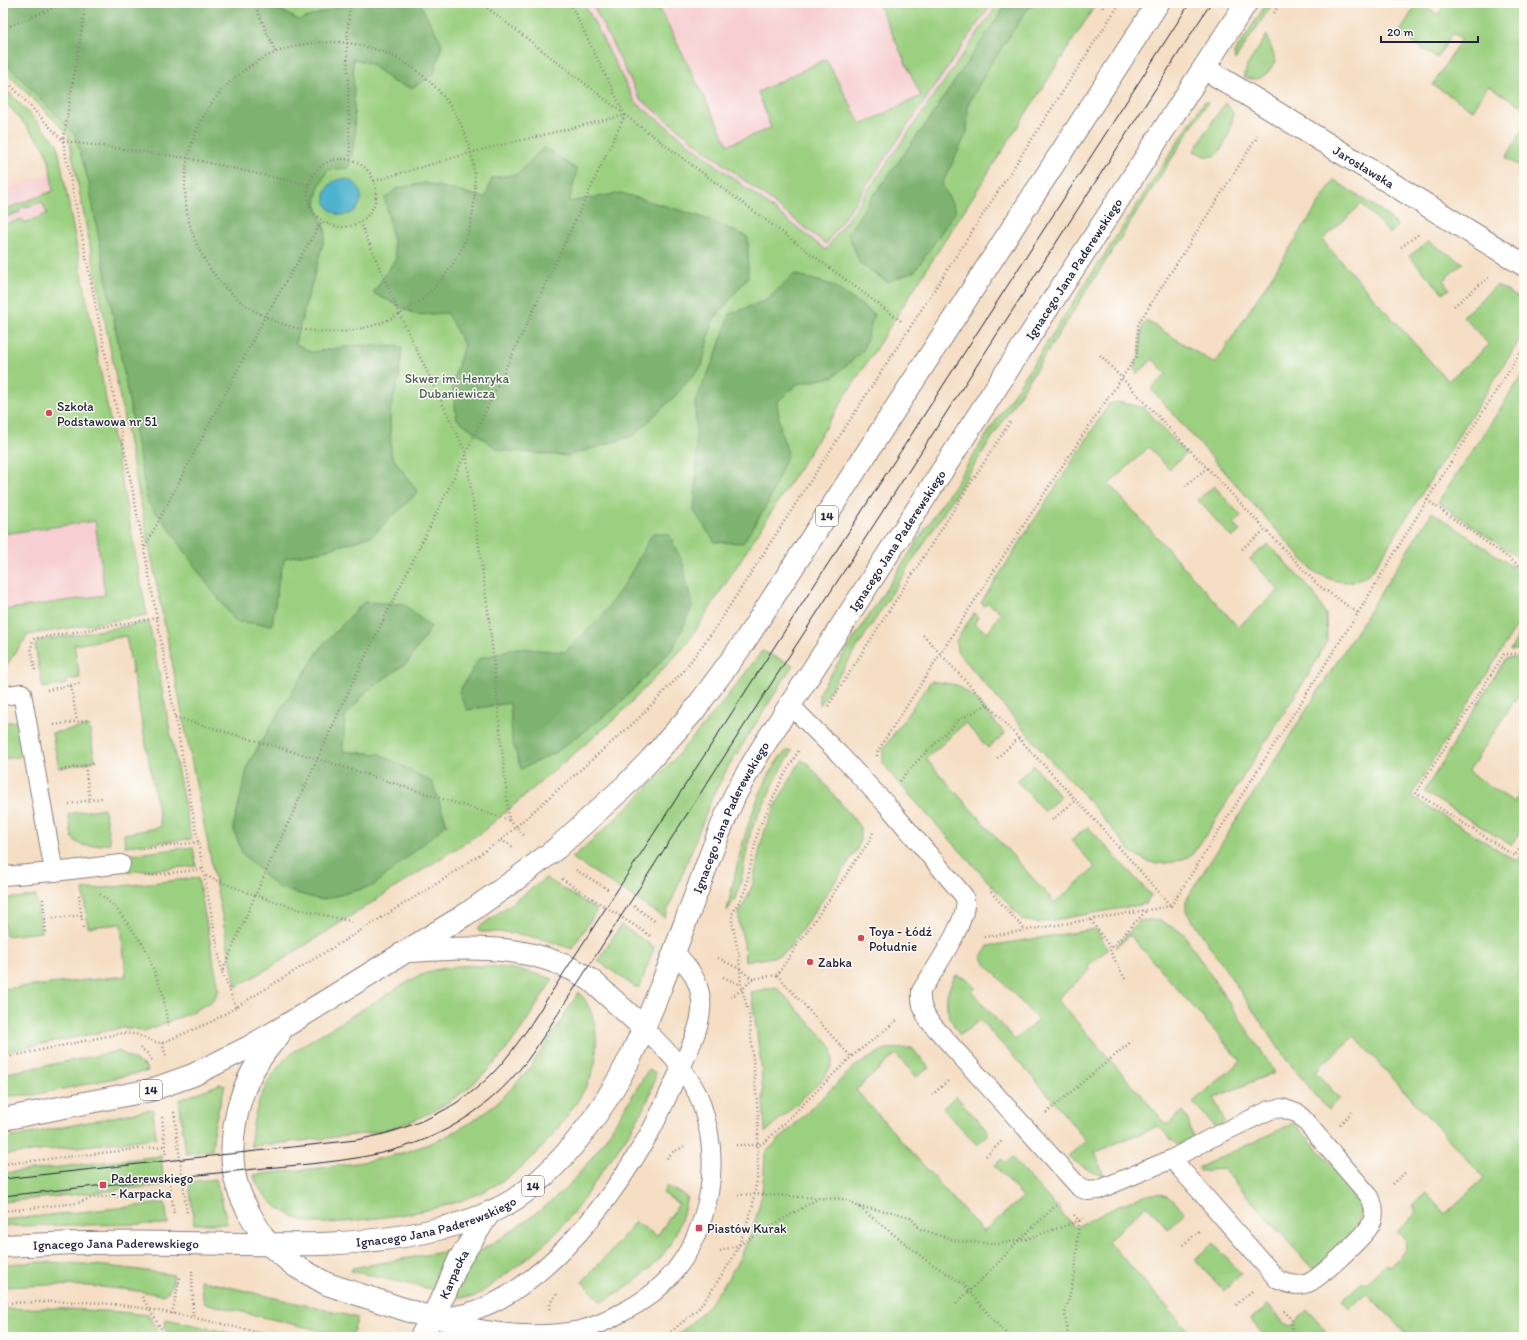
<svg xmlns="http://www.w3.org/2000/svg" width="1527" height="1340" viewBox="0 0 1527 1340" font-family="Itim,sans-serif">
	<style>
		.built { fill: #f7cfd2 }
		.green { fill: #9cd081; stroke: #5f795e }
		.forest { fill: #7db26f; stroke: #506a55 }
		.water { fill: #4eb2cd; stroke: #386a84 }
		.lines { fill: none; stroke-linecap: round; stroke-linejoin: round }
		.lane-casing { stroke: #8c8080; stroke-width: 20 }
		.street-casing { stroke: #8c8080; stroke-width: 24 }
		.primary-casing { stroke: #8c8080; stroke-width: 24 }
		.path { stroke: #8c8080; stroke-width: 2.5; stroke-dasharray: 1 3; stroke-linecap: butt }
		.lane { stroke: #fff; stroke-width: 18 }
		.street { stroke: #fff; stroke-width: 22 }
		.primary { stroke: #fff; stroke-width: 22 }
		.tram { stroke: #22223b; stroke-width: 1 }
		.poi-dot { fill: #d1495b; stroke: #fdfcf7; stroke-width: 1.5 }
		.labels { text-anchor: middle; stroke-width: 3; stroke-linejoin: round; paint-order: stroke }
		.shield { fill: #fdfcf7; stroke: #646373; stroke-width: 1 }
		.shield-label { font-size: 12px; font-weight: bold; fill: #22223b }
		.street-label { font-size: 13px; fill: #22223b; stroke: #fdfcf7 }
		.park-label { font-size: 13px; fill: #4d5f54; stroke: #fdfcf7 }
		.poi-label { font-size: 13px; fill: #22223b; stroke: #fdfcf7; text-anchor: start }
	</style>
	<rect width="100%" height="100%" fill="#fdfcf7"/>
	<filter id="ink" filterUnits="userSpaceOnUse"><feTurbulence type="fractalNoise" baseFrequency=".025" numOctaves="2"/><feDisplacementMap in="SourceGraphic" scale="8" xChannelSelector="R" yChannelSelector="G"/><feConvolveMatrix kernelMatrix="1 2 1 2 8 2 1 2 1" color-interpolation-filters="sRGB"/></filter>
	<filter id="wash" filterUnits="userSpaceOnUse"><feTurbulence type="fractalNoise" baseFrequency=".012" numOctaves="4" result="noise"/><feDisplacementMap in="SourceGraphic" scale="16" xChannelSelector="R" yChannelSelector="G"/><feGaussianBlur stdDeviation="0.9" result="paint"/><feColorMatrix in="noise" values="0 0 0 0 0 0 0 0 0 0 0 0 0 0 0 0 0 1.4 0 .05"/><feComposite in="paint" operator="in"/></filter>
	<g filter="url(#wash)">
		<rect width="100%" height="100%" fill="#f5dec4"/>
		<g class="built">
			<path d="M584,3H999L826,250L635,102Z"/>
			<path d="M51,173L57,214L132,612L24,632L3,661V190Z"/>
		</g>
		<g class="green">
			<path d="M3,3H584L635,102L826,250L999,3H1096V4L687,644L616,718L482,832L276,964L236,987L68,134L3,69Z"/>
			<path d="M592,3H657L728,145L771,128L758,92L826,59L861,125L921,96L878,3H992L826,244L640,99Z"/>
			<path d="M1267,3H1273L1235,60L1234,53Z"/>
			<path d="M1417,3H1419L1438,15L1445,3H1524V107L1488,86L1473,110L1433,85L1461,39L1453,33L1437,58L1399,34Z"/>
			<path d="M1267,35L1276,62C1266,74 1261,84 1244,77L1247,66Z"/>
			<path d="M3,86L57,143L147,615L28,635L3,670V610L105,595L95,521L3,534V225L22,219L24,223L47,214L42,202L19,209L20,212L3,218V210L53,191L49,161L44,147L3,99Z"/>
			<path d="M1204,102H1208L820,705L819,695L821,689Z"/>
			<path d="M1226,103L1233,113C1231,132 1228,140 1216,156H1206L1194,151L1215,117Z"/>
			<path d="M1524,127V169L1506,158Z"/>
			<path d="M1334,180L1386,214L1397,226L1390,234L1362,204L1322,240L1448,381L1489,345L1463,316L1497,285L1524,301V333L1373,570C1369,573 1364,578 1359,579C1343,586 1328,579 1313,571L1151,389L1166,374L1153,359L1137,374L1135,365C1145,350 1136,335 1146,320L1215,364Z"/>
			<path d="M1429,242L1463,263L1443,280L1449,289L1443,293L1409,256Z"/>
			<path d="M1524,373V562L1438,502Z"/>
			<path d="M1119,402L1145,408L1186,454L1169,469L1149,447L1109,484L1238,627L1279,590L1250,559L1268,544L1313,592L1326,615L1327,641L1308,675L1208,832L1191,856L1174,862L1156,864L1145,860L1131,852L1079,789L1049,759L957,651L956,641L974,613L978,617L974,624L988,633L1001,612L987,603L985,606L981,603L1109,404Z"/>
			<path d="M1214,486L1241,516L1233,524L1240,531L1232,538L1198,500Z"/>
			<path d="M1432,512L1524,574V650H1510L1522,630L1516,627L1411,796L1516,861L1524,851V1337H1409L1367,1292L1349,1308L1342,1300L1361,1283L1367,1282L1386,1264L1391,1266L1406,1249L1405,1240L1397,1232L1417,1211L1413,1205L1426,1193L1445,1214L1484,1178L1354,1036L1315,1071L1340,1099L1328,1110L1286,1059L1186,911V901L1194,887Z"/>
			<path d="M149,622L191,839L125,846L124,834L161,827L126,636L74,645L80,678L67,680V684L43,688L35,646L38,641Z"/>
			<path d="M762,651L793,665L727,769L712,798L665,918L572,858C598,835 624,812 648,787C689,744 727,699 762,651Z"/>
			<path d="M1506,658H1524V686L1468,772L1514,802L1524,787V826L1511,845L1424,792Z"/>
			<path d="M931,681L957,685L974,697L1005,734L988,748L965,723L926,759L1055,903L1095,867L1071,840L1088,827L1151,895L1145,904L1037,923L1023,920L895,779L883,763V749Z"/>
			<path d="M17,721L23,743L25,756L3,759V723Z"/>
			<path d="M89,726L95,761L59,768L52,733Z"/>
			<path d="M789,750L792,751L778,775L751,830L741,880L736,897L727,911C738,862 747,812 773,768C778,760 781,754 789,750Z"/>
			<path d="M801,760L807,763L811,767L860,827V842L856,851L788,950C778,959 758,959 745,961L744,943L739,924V914L748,896L753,883L759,852L765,829L777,803Z"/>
			<path d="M1033,765L1061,797L1044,811L1017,781Z"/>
			<path d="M104,808L110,843C98,845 78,851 72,836C70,830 70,821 68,814Z"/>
			<path d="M193,847L196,866L129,872L127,855Z"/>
			<path d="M198,878L219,990L213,1001L188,1014L158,1026L144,1031L132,1028H121L3,1052V989L126,976L121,924L88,927L83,890Z"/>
			<path d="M546,878L597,910L572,949C542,938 513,930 480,932L478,928Z"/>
			<path d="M36,896L41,932L6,936L3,916V899Z"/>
			<path d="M1149,920L1161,921L1183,933L1275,1072L1214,1098L1225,1122L1215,1127L1193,1102L1241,1061L1130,935L1115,948L1139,921Z"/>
			<path d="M621,925L654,947L640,987H635L598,961Z"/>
			<path d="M1096,929L1108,949L1088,966L1090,970L1057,999L1167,1125L1183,1111L1187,1117L1193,1138L1177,1145L1158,1126L1095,1152L1104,1176C1090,1172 1079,1165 1068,1156L1086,1141L1046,1092L980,1020L960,1035C945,1012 941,999 956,975L969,980L976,987L972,992L1015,1040L1038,1020L985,963L982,957L988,946Z"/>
			<path d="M457,966C492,965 520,968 553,979C534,1009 516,1041 492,1066C466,1094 429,1117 392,1128C372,1134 350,1135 329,1138C303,1141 277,1143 251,1146C251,1121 259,1095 273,1074C288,1050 317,1037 340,1023C366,1007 391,992 416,977L435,970Z"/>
			<path d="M775,987L778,989L827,1041L832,1049L833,1059L831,1067L821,1081L765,1133L761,1063L751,992Z"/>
			<path d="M579,992C590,1005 595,1019 596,1036C596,1045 597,1054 595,1063C592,1078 583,1093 574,1106C551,1140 526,1170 488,1189C452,1208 409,1214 369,1219C351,1221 333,1224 315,1223C292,1221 258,1198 254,1175C348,1164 434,1164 507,1093C537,1064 557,1026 579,992Z"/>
			<path d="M912,1048L929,1068L916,1077L896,1054L856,1090L983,1232L1023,1197L994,1165L1002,1159L1006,1163L1012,1158L1075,1227C1092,1220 1146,1189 1161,1194C1172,1197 1178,1205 1185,1213L1168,1229L1147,1205L1108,1241L1194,1337H674C714,1308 744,1260 757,1214C763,1194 764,1173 765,1153L854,1067L885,1049Z"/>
			<path d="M119,1051L146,1067L148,1071L34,1095L3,1096V1074Z"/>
			<path d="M648,1070L655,1072V1078L648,1100L633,1127L579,1205L557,1232L533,1254L482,1292L473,1297H458L457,1294C461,1282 466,1269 474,1258C481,1248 495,1243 505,1235C527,1220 551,1204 569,1185C601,1151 624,1109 648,1070Z"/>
			<path d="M220,1084L225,1086L215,1122L212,1150L186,1154L179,1100Z"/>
			<path d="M956,1096L989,1133L977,1145L943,1108Z"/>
			<path d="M153,1109L156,1138L3,1155V1139Z"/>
			<path d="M1294,1123L1360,1195L1361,1221L1344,1245L1315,1269L1310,1266L1223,1169L1199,1171L1198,1168Z"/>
			<path d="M161,1156L164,1185L3,1202V1173Z"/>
			<path d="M216,1179L227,1221L225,1224H194L189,1182Z"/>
			<path d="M667,1186L687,1197C684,1211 680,1225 674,1237C659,1267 630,1286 602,1302L582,1282L613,1249L635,1222L657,1236L679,1204L663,1193Z"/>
			<path d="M165,1203L168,1224L3,1226V1220Z"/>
			<path d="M1213,1243L1241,1274L1224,1291L1195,1259Z"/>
			<path d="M448,1251L435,1290L351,1271L352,1268Z"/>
			<path d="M42,1262C88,1263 129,1268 174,1275L173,1282L169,1291L163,1295L131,1290L90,1286L49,1285L3,1287V1264Z"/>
			<path d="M200,1280L342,1314L358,1318L351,1337H347L204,1303Z"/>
			<path d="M1268,1305L1285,1324L1291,1326L1308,1310L1326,1330L1318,1337H1265L1250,1319Z"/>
			<path d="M47,1308L120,1312L148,1315L161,1337H3V1309Z"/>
			<path d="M166,1319L250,1337H170L165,1328Z"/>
		</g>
		<g class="forest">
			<path d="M3,3H280L278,9L299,20L351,3H414L420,4L442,44L434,74L412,88L393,82L369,63L353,59L355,139L349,168L328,170L318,188L316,204L326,233L295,343L311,352L360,345L402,347L399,378L390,411L391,455L418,492L372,536L323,551L285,558L279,578L272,625L236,622L202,577L171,531L148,503L88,180L75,135L4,61L3,56Z"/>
			<path d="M1007,3H1035L1028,9L990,65L968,105L967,133L942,184L956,211L915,271L888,282L860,264L848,233L866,206L930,118Z"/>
			<path d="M544,147L577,170L569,202L621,193L699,216L748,237V277L712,322L702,366L671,400L633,436L568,456L499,450L457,419L452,386L464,345L447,313L417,315L373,293L396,258L385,198L398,188L425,183L485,198L492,178L518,174Z"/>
			<path d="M794,274L832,285L874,314L863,351L833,377L797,384L777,402L781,433L788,453L768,503L743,543L715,542L694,511L697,471L695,402L715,357L730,314L767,300Z"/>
			<path d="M653,533L669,534L683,564L692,607L673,649L614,709L555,753L521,769L512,740L510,703L467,710L459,692L479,659L516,648L565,652L602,616L624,585Z"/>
			<path d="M364,602L404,604L431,627L408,662L367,691L345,716L343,751L380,754L432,782L447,824L373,886L321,900L278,888L242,853L233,827L249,762L283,706L322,646Z"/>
		</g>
		<circle class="water" cx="343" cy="197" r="18"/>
	</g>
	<g filter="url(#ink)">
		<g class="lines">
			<defs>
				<g id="lane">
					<path d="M3,696L22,693L54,872L3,876"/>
					<path d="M790,705L839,754L886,804L964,896C973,915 932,973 921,991C920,1003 923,1011 929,1021L1080,1188L1088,1191L1098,1190L1172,1159L1209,1139L1270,1110L1282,1108L1299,1114L1370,1197C1374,1206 1376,1215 1371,1224C1366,1235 1319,1279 1308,1283C1298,1287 1288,1284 1278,1280L1172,1159"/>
					<path d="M54,872L121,864"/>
					<path d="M439,1317C448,1316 458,1315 466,1313C485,1308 505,1298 521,1286C573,1249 617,1190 649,1134C660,1115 668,1094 678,1074C687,1055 704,1022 701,1000C699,979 688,966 674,951"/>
					<path d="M431,1318C479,1331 530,1340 580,1330C593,1327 607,1321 619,1314C631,1308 643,1301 654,1292C699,1255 719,1189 709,1133C706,1120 703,1105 697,1093C684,1067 664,1048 644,1028"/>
				</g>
				<g id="street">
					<path id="s1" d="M1204,68L1524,265"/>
					<path d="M268,1244L295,1266L327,1284L431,1318"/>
					<path id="s2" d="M421,1337L445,1293L459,1260L489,1213"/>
				</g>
				<g id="primary">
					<path d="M411,951C473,946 539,944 592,981L644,1028"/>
					<path d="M3,1119L151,1090L193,1075L249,1047L287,1025L468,913L515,880L557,848L625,786L651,759L693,712L743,644L1158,3"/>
					<path d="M268,1244C256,1225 244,1207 237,1185C226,1149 236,1099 255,1067C262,1055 270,1045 279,1035"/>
					<path id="s3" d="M3,1246C62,1243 122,1242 181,1243C268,1244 357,1250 442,1228C468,1222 493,1213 515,1199C562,1168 605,1108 630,1058C658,1000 679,938 702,878C712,850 723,822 735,795C744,778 754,761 764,745L1246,3"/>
				</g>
			</defs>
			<use href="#lane" class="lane-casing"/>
			<use href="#street" class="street-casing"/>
			<use href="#primary" class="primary-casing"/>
			<g class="path">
				<path d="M85,3V9L63,141L187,158L308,185"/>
				<path d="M254,3L276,53"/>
				<path d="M350,3L347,41L350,159"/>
				<path d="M481,3L623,113"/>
				<path d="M570,3L625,115L901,321"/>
				<path d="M1101,3L1103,8"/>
				<path d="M1274,13L1280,3"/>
				<path d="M3,29L65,3"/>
				<circle cx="330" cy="187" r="145"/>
				<path d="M3,77L63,141L144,548L222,972"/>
				<circle cx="342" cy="193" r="34"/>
				<path d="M374,181L473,152L625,115"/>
				<path d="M360,222L400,315L466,453L490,626L509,820L526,837"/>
				<path d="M1401,247L1419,234"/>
				<path d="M1454,306L1490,276"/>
				<path d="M1100,355L1318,585L1358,613"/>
				<path d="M1185,486L1207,468"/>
				<path d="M1427,500L1524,569"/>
				<path d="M145,547L265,317L322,221"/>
				<path d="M1242,549L1265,530"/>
				<path d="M923,635L1102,828L1171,906L985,937L982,936"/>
				<path d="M1524,654H1504L1416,793L1515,856L1524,841"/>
				<path d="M35,670L31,648L33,639L157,618"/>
				<path d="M71,686L77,721"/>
				<path d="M47,690L81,683"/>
				<path d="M828,706L1010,422"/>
				<path d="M175,717L318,759L509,820"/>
				<path d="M54,725L88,720"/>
				<path d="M877,756L878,750C964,619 1047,485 1137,356L1138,324L1259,134"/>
				<path d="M997,758L1019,738"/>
				<path d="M85,766L90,800"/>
				<path d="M61,770L96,763"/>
				<path d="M900,781L919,759L959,720L988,704"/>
				<path d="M69,804L102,798"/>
				<path d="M1052,820L1076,800"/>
				<path d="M501,840L513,847"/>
				<path d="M142,849L199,842"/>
				<path d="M576,870L609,890"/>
				<path d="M145,876L204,869"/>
				<path d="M206,876L249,893L298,909L354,922"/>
				<path d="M562,879L651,936"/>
				<path d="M991,892L1025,930"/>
				<path d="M100,894L115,907L145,947L163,994L168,1027"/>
				<path d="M79,895L83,928"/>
				<path d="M43,899L46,932"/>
				<path d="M634,906L656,922"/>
				<path d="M1171,906L1358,613L1427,500L1524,347"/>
				<path d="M45,919L82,915"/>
				<path d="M1091,920L1111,949"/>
				<path d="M718,958L740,969L752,979"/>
				<path d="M777,975L851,1057"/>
				<path d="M723,977L741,985"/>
				<path d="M1125,979L1110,951L1111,948L1146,911"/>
				<path d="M731,997L742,990L752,979L777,975L870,840L874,830"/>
				<path d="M236,1007L222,972L257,891L350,688L466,453L625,115"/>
				<path d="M162,1043L166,1056"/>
				<path d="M140,1048L148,1054L152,1061"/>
				<path d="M3,1058L122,1033L136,1034L154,1042L162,1043L213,1021L236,1007L441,881L501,840L638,719L681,674L714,630L1120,3"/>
				<path d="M932,1095L949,1080"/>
				<path d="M174,1112L187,1214"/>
				<path d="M1046,1113L1132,1041"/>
				<path d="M162,1117L166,1156"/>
				<path d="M1340,1124L1352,1112"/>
				<path d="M736,1145H759L765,1142L851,1057L899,1019"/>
				<path d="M986,1156L1002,1141"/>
				<path d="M667,1158L673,1152L684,1147"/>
				<path d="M3,1164L165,1146"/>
				<path d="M170,1184L174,1215"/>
				<path d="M1392,1184L1406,1172"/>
				<path d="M738,1195L755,1194L818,1198"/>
				<path d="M859,1207L892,1212L910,1217L920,1229L957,1241L998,1244L1026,1239L1079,1221L1075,1273L1065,1314L1068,1337"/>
				<path d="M3,1211L78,1203L91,1198L115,1196L130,1198L171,1193"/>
				<path d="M1074,1215L1079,1221L1085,1218"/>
				<path d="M1183,1245L1200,1230"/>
				<path d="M720,1251L739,1245L756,1235L819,1198L845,1199L859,1207L926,1260L963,1284L995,1322L1010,1337"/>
				<path d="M192,1271L193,1318"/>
				<path d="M142,1297L166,1337"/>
				<path d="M3,1303C42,1302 80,1300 119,1305C172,1311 225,1325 278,1337"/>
				<path d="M956,1304L998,1263L1019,1240L1059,1203"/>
				<path d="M1236,1305L1252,1291"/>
				<path d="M549,1309L552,1300L557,1294"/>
				<path d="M1284,1311L1292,1319L1291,1326L1296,1337"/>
				<path d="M172,1314L180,1277"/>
				<path d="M665,1337L698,1309L710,1293L731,1261L739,1245L746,1226L752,1208L758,1174V1115L749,1015L741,985L739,956L732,922V914L745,891L758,830L781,781L799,750"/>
			</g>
			<use href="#lane" class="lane"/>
			<use href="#street" class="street"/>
			<use href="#primary" class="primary"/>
			<g class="tram">
				<path d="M3,1179L356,1140C408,1130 455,1112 493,1073C506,1060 516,1045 527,1030L1190,3"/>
				<path d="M3,1196C87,1187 171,1178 255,1169C315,1163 379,1161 435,1135C468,1120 498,1096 520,1069C529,1059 536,1048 543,1037L1211,3"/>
			</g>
		</g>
	</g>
	<g class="poi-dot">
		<circle cx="49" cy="413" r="4"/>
		<circle cx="861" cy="938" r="4"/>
		<circle cx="810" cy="962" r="4"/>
		<rect x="99" y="1181" width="8" height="8" rx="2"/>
		<rect x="695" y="1224" width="8" height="8" rx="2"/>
	</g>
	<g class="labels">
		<g class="shield">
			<rect x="816" y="506" width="22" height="20" rx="3"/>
			<rect x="140" y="1080" width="22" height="20" rx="3"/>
			<rect x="522" y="1176" width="22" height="20" rx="3"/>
		</g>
		<g class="shield-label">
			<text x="827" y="520">14</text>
			<text x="151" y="1094">14</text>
			<text x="533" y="1190">14</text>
		</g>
		<g class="street-label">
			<text dy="5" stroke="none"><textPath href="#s1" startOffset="188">Jarosławska</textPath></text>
			<text dy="5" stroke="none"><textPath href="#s3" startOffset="1612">Ignacego Jana Paderewskiego</textPath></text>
			<text dy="5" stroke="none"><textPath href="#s3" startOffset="1288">Ignacego Jana Paderewskiego</textPath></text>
			<text dy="5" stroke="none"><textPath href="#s3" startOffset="964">Ignacego Jana Paderewskiego</textPath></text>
			<text dy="5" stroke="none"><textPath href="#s3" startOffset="436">Ignacego Jana Paderewskiego</textPath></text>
			<text dy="5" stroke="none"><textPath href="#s3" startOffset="113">Ignacego Jana Paderewskiego</textPath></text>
			<text dy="5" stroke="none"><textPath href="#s2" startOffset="71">Karpacka</textPath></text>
		</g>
		<g class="park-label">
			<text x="457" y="383">Skwer im. Henryka<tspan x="457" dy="15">Dubaniewicza</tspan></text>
		</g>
		<g class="poi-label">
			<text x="57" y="411">Szkoła<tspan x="57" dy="15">Podstawowa nr 51</tspan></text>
			<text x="869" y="936">Toya - Łódź<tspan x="869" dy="15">Południe</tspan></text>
			<text x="818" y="967">Zabka</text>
			<text x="111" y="1183">Paderewskiego<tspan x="111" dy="15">- Karpacka</tspan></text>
			<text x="707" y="1233">Piastów Kurak</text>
		</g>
	</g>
	<rect width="1527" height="1340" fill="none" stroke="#fdfcf7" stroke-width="16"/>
	<path d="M1381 36v6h97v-6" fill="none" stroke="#22223b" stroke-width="2"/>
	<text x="1387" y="36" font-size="12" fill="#22223b" stroke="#fdfcf7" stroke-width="3" paint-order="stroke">20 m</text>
</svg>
